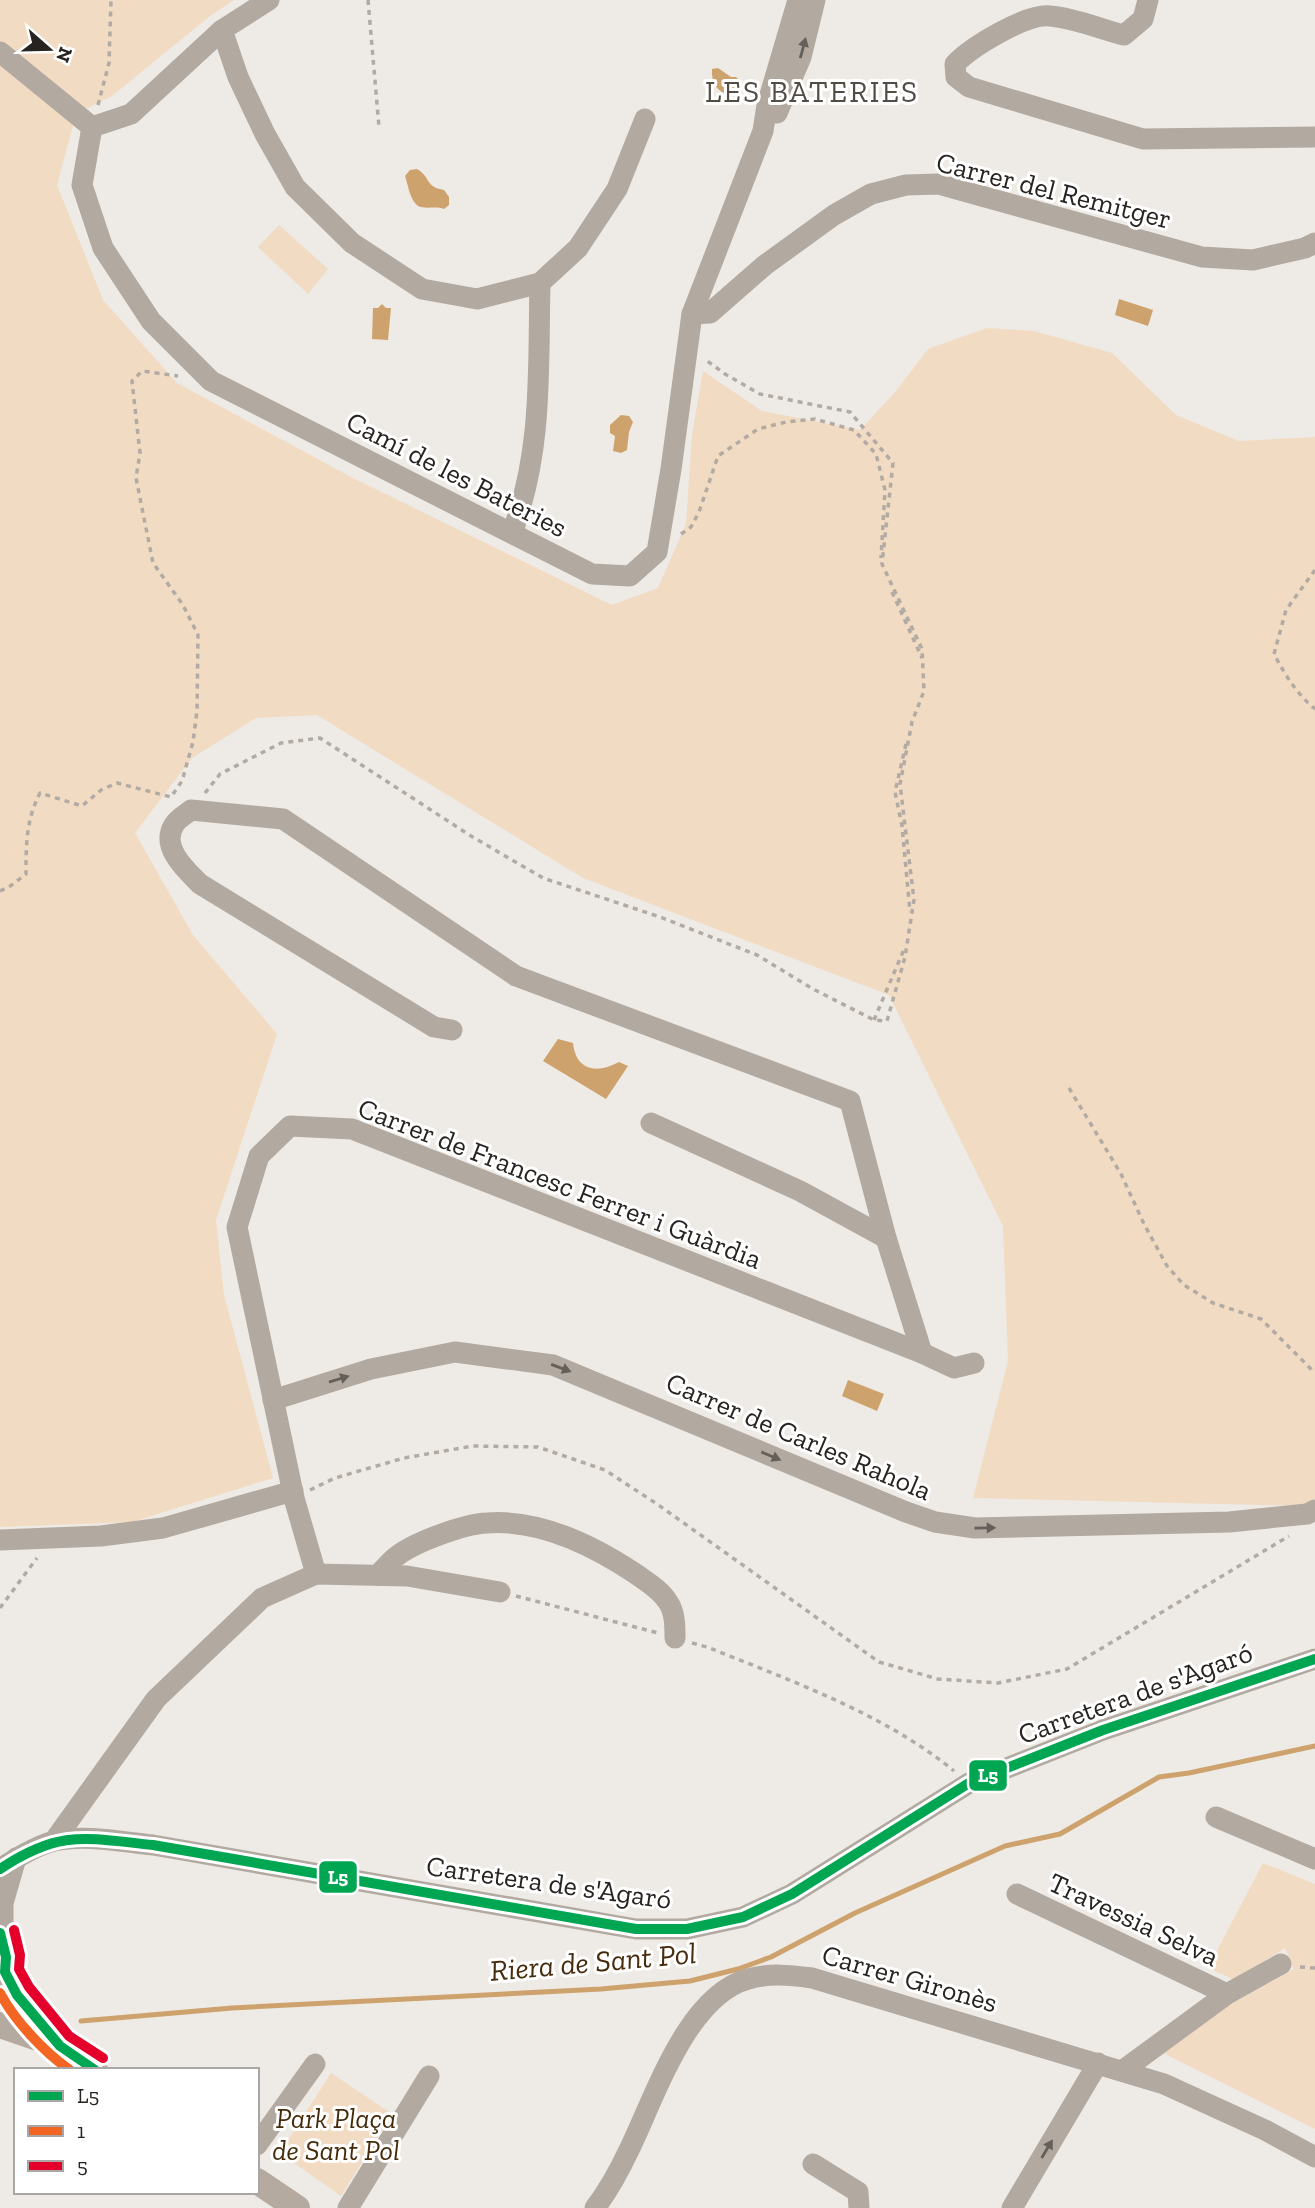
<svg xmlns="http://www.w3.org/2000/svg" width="1315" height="2208" viewBox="0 0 1315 2208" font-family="'Zilla Slab',serif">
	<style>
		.green { fill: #f2dbc3 }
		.water { fill: #cea26c }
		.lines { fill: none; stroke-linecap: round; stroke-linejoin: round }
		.stream { stroke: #cea26c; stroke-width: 5 }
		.path { stroke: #b2aba4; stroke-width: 3.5; stroke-dasharray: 5 5; stroke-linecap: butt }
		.minor { stroke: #b2a9a0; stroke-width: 21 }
		.major { stroke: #b4aa9f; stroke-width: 26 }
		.bus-1-casing { stroke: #fff; stroke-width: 16 }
		.bus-2-casing { stroke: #fff; stroke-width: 16 }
		.bus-3-casing { stroke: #fff; stroke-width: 16 }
		.bus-1 { stroke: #00a651; stroke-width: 10 }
		.bus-2 { stroke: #f26522; stroke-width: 10 }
		.bus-3 { stroke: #e4002b; stroke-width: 10 }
		.oneway { fill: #655f5a }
		.labels { text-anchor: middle; stroke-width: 6; stroke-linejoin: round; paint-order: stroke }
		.street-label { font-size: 28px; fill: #262320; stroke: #fff }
		.park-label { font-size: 28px; font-style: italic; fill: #452b0a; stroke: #fff }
		.neighbourhood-label { font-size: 30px; letter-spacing: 2px; fill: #524c45; stroke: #fff }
		.water-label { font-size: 30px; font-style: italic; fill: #462c0c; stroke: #fff }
		.line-badge { stroke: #fff; stroke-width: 2.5 }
		.badge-label { font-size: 19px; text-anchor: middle; font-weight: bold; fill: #fff }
	</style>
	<rect width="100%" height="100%" fill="#eeeae5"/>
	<g class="green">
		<path d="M0,0H234L210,16L112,96L76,114L57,185L103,300L177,383L351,477L612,605L658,588L686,524L692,435L703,371L762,411L860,430L896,391L928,349L987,328L1034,331L1112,353L1176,415L1239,441L1315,437V1499L1301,1506L973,1498L1008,1361L1003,1226L889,995L583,878L317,715L256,718L192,758L135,833L193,935L277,1034L216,1220L224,1295L273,1478L132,1522L0,1527Z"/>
		<path d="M279,225L328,269L308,294L258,247Z"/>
		<path d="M1263,1863L1315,1884V2129L1153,2048L1294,1969L1285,1948L1235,1980L1208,1968Z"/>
		<path d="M331,2073L392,2114L341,2196L280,2153Z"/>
	</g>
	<g class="water">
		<path d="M718,68L731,77H736L741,82L739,91L731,95C718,93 711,84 712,69Z"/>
		<path d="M417,169C431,177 425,187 444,190L449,197V205L444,209C436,206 429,209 421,207C411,205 408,185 405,176L410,170Z"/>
		<path d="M1119,299L1153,310L1148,326L1115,315Z"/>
		<path d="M382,304L386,308H391L388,340L372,339L373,308H378Z"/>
		<path d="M621,415L629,416L633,422L629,432L627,450L621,453L613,451L615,436L610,433V425Z"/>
		<path d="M558,1039L573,1043C576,1071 597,1074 619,1062L628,1066L606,1099L543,1061Z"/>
		<path d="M848,1380L884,1394L877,1411L842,1396Z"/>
	</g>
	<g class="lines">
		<path class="stream" d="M81,2021L232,2008L601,1989L690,1981L738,1969L771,1957L855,1913L1005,1846L1060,1834L1159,1777L1189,1773L1315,1746"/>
		<g class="path">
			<path d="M368,0L379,127"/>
			<path d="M98,105L109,63L111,0"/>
			<path d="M681,534L691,527L699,512L718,456L758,429L786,422L815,419L854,430L876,454L885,490L881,558"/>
			<path d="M1315,570L1286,610L1274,654C1285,675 1297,694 1315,709"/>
			<path d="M892,592L922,658"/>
			<path d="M906,744L895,792L902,826L910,912"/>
			<path d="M205,793L220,774L281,743L320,738L471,836L543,878L660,917L757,955L813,989L874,1020L887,1021L905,957L914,900L900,784L912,722L924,691L922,649L882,564L893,463L850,412L760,394L725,374L706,360"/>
			<path d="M0,891L9,887L26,874C26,845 26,820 40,793L82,806L101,790L117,783L171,797L182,781L193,742L197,711L198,635L183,605L153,563L136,478L140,453L132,381L142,371L178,376"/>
			<path d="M874,1020L905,947"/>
			<path d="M1069,1088L1121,1174L1144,1224L1167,1266L1184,1285L1213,1303L1261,1319L1315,1373"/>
			<path d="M310,1490L335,1478L404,1458L473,1446L538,1447L605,1470L657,1504L879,1662L938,1679L998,1683L1067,1669L1289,1536"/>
			<path d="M516,1596L658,1633"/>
			<path d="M0,1608L37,1558"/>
			<path d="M692,1643L707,1647C789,1680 885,1714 954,1771"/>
			<path d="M1300,1967L1315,1968"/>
		</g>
		<g class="minor">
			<path d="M1148,0L1143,19L1124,35C1100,29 1075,18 1050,16C1027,13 971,47 955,64L956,77L969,87L1143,139L1315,137"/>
			<path d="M222,30L238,77L265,134L295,187L352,243L422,289L477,299L540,283L578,248L617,189L645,119"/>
			<path d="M0,52L92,127"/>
			<path d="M777,113L801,57L815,0"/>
			<path d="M92,127L82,185L103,248L151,321L211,381L592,574L630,576L657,552L671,469L692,314L763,131L767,105L798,0"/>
			<path d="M92,127L131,114L222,30L269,0"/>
			<path d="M692,314L710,313L765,265L834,215L871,194L906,185L938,184L1202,257L1253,260L1305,248L1315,243"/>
			<path d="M512,533C543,450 538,370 540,283"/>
			<path d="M452,1030L434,1027L200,884C186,870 160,847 174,825C177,819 186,814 191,810L283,819L516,976L850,1101L886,1238L922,1353"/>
			<path d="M651,1123L800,1191L886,1238"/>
			<path d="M273,1400L371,1369L455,1352L553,1365L906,1512L935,1522L975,1528L1229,1522L1307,1514L1315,1510"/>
			<path d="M0,1540L101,1536L163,1528L293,1491"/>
			<path d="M316,1574L294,1498L237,1227L259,1156L290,1126L352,1129L922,1353L954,1368L974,1363"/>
			<path d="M378,1575C384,1569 390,1561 397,1556C415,1542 464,1524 487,1523C539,1519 594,1546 636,1574C647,1582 661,1590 668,1602C675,1612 675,1626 675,1638"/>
			<path d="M1216,1817L1315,1859"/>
			<path d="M54,1841L156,1699L262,1598L316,1574L407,1576L500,1592"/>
			<path d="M0,1869C16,1858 36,1846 54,1841C85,1834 122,1842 153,1845L636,1929H687L743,1917L792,1894L969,1783L1103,1730L1315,1659"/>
			<path d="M1017,1894L1227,1994"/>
			<path d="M3,1942V1903L16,1858"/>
			<path d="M1122,2071L1227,1994L1281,1964"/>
			<path d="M257,2145L315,2064"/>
			<path d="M813,2164L858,2192L859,2208"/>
			<path d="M348,2208L429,2076"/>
			<path d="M595,2208C608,2191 619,2171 628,2152C654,2100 686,1996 748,1979C770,1973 789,1975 812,1978L1164,2084L1265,2130L1315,2157"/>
			<path d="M1012,2208L1098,2063"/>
		</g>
		<g class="major">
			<path d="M0,1933C7,1951 8,1968 0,1987"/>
			<path d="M5,1972L17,1995L60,2046L95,2070"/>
			<path d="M0,2025L58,2045"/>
			<path d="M257,2181L297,2208"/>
		</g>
		<defs>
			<g id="bus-1">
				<path d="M0,1869C60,1829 86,1838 153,1845L636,1929H687L743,1917L792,1894L969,1783L1103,1730L1315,1659"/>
				<path d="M0,1933L6,1957L5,1972L17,1995L60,2046L95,2070"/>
			</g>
			<path id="bus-2" d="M0,1993C15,2021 44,2052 70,2070"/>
			<path id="bus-3" d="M14,1930L20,1955L19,1969L29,1987L69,2036L103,2058"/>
		</defs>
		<use href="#bus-1" class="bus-1-casing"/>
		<use href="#bus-2" class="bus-2-casing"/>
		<use href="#bus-3" class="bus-3-casing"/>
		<use href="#bus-1" class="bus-1"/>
		<use href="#bus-2" class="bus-2"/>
		<use href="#bus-3" class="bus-3"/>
	</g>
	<defs><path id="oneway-solid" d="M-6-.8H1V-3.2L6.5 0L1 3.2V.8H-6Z" transform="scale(1.75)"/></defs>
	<g class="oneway">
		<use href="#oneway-solid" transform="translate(803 48) rotate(-75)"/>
		<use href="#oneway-solid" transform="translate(561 1368) rotate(20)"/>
		<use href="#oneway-solid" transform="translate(339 1379) rotate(-17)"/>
		<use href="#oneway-solid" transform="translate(771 1456) rotate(23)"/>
		<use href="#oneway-solid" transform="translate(985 1528) rotate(-1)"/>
		<use href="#oneway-solid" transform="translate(1047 2149) rotate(-59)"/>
	</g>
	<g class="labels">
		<g class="street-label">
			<text transform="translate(1054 190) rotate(14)" y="10">Carrer del Remitger</text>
			<text transform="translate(457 474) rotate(27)" y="10">Camí de les Bateries</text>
			<text transform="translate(560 1183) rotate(21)" y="10">Carrer de Francesc Ferrer i Guàrdia</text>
			<text transform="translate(799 1436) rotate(23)" y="10">Carrer de Carles Rahola</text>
			<text transform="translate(1135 1693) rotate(-20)" y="10">Carretera de s'Agaró</text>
			<text transform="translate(549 1882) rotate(8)" y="10">Carretera de s'Agaró</text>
			<text transform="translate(1134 1919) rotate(25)" y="10">Travessia Selva</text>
			<text transform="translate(910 1978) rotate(16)" y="10">Carrer Gironès</text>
		</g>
		<g class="park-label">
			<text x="336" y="2128">Park Plaça<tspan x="336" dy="32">de Sant Pol</tspan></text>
		</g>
		<g class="neighbourhood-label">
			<text x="812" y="102">LES BATERIES</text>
		</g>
		<g class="water-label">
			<text transform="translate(593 1962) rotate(-5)" y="10">Riera de Sant Pol</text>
		</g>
	</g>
	<g class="line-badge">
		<rect x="968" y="1759" width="40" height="33" rx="7" fill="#00a651"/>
		<rect x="318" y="1860" width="40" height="34" rx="7" fill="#00a651"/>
	</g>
	<g class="badge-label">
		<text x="988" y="1782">L5</text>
		<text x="338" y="1884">L5</text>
	</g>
	<rect x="14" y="2068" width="245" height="126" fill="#ffffff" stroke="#a8a7a6" stroke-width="2"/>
	<rect x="28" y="2091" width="35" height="10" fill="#00a651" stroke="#a8a7a6" stroke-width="2"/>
	<text x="77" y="2103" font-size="21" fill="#262320">L5</text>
	<rect x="28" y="2126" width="35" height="10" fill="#f26522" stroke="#a8a7a6" stroke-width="2"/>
	<text x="77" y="2138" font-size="21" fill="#262320">1</text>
	<rect x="28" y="2161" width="35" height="10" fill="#e4002b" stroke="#a8a7a6" stroke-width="2"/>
	<text x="77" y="2173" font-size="21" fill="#262320">5</text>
	<g transform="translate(49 49) rotate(110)" stroke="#ffffff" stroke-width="5" paint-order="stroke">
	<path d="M0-5L12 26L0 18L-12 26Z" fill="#262320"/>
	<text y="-10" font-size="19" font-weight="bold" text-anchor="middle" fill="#262320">N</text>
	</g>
</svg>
